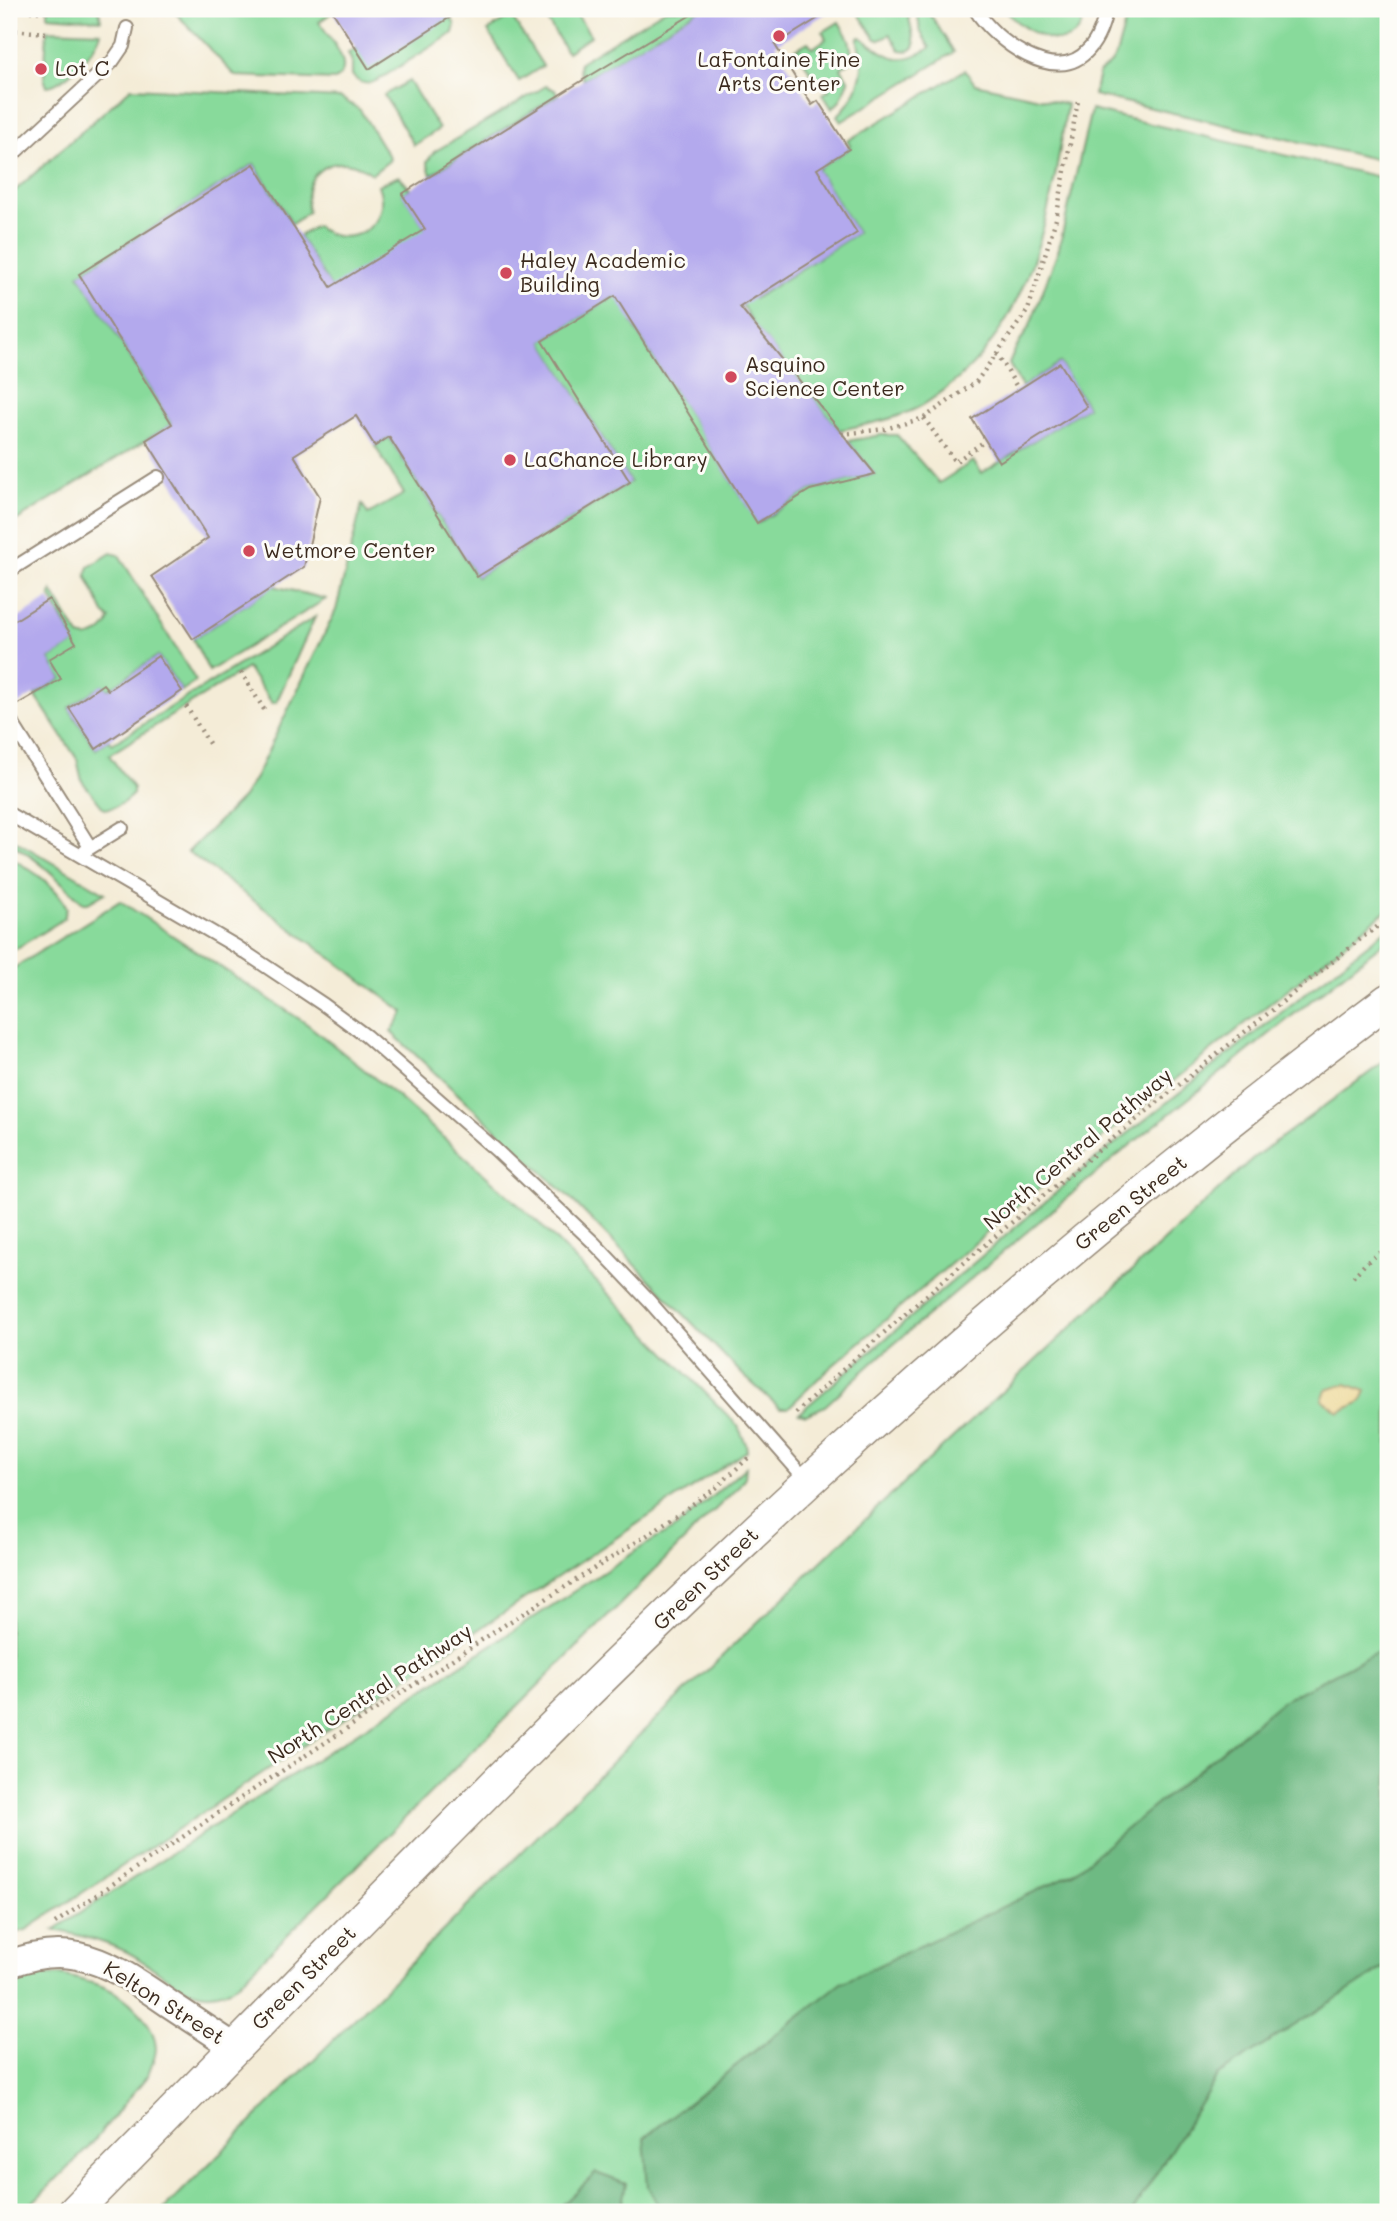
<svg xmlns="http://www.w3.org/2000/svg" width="1397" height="2221" viewBox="0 0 1397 2221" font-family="Mali,sans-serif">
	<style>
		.green { fill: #88da9b; stroke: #62825c; stroke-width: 2 }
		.forest { fill: #6eba83; stroke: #547250; stroke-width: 2 }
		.sand { fill: #eeda9e; stroke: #94825e; stroke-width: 2 }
		.building { fill: #b3a9ed }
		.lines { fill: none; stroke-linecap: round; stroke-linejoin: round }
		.service-casing { stroke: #988b7a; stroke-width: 16 }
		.minor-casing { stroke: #988b7a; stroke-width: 30 }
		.tertiary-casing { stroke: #988b7a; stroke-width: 35 }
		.path { stroke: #988b7a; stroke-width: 4.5; stroke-dasharray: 2 5; stroke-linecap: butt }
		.service { stroke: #fff; stroke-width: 12 }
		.minor { stroke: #fff; stroke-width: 26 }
		.tertiary { stroke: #fff; stroke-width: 32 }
		.poi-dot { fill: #d1495b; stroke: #fdfcf7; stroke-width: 2.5 }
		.labels { text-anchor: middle; stroke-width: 6; stroke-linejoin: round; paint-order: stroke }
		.poi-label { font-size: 21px; fill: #3b2a1e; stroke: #fdfcf7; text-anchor: start }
		.street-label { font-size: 21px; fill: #3b2a1e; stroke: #fdfcf7 }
	</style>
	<rect width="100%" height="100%" fill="#fdfcf7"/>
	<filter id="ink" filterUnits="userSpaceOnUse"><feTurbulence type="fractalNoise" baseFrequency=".0143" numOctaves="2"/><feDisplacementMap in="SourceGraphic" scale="14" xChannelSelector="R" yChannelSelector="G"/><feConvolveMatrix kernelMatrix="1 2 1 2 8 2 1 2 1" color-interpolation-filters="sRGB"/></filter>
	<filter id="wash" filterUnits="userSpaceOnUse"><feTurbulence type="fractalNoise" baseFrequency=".00686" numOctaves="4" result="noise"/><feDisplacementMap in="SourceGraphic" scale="28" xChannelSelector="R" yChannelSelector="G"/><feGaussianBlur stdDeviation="1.57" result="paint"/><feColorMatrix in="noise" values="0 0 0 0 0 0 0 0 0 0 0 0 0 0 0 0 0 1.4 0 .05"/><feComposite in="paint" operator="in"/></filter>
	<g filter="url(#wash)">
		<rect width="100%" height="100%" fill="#f4ecd7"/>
		<g class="green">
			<path d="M48,9H99L101,20L48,16Z"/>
			<path d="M172,9H331L333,12L319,22C329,37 357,67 335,80L235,76Z"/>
			<path d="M540,9H573L591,36L567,52Z"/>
			<path d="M666,9H701L583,80L579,69L580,62Z"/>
			<path d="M858,9H907L915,45C912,52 907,51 900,50L890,34L880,40L876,39L856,10Z"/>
			<path d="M917,9H927L954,52L841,122L837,116C852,103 863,81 862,60C861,52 857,45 858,38L860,37C889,56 897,68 930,48L920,31Z"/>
			<path d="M1004,9H1084C1083,14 1083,21 1081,26C1065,58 1019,28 1004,9Z"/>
			<path d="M1129,9H1388V162L1094,95L1099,73L1111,63L1116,55Z"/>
			<path d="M511,16L543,66L519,81L488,31Z"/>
			<path d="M451,17L455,25L453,33L378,80C369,85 359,85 352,75V62L348,53L357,48Z"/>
			<path d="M839,22L849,39L853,60L841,68L849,81L840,101L832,109L823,94L829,90L820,77L815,79L796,49L808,42L813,48L826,39L823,32Z"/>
			<path d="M47,30L101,32C97,49 64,85 47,86L44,79Z"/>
			<path d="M965,70L975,84L1067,104C1052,205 1033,322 947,388C935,397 921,408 906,413C885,422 862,425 839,430L753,324L726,278L754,299L857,233L817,169L848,149L850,145L847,141Z"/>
			<path d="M409,81L439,129L414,145L384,95Z"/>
			<path d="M546,86L555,90L558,95L431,175L427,162L434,152Z"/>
			<path d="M131,88L341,98L360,110L390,158L389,161L372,174C338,149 299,169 308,212L292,224L254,164L79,274L172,424L9,525V196Z"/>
			<path d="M1091,110L1388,179V909L1026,1199L823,1374L788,1408H780L743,1375L571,1199L391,1032L404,1012L188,852L243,797L256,776L336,610L362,504L368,514L404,494L375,446L389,437L477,577L630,482L542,341L660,268L632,323L758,523L810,490L874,474L848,441L881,435H897L939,483L973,461L982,473L1087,407L1060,363L1022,387L1009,364L1014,352L1030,325L1059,248Z"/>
			<path d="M399,176L410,189L403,194L429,234L334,292L299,236L316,226C348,253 394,225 378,185Z"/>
			<path d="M111,553L119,555L196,681L182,691L158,656L108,690L103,685L69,708L96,749L109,740L112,744L315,617L276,703H272L247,668L109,755L133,788V794C124,803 117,808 104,809L82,781L77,759L35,695L61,679L49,659L75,643L50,595L52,591L79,636C92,641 106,631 110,619L104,613L86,575L89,567Z"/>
			<path d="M274,586L326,599L209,671L193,639Z"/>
			<path d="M9,837L105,893L88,903H83C59,880 38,858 9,843Z"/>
			<path d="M9,857C30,869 57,885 67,908L64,918L59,922L9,953Z"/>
			<path d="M120,901L307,1024L397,1096L541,1225L738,1426L746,1444L747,1451L26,1930L9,1935V971Z"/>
			<path d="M1388,928V939L1113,1159L881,1355L825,1406L806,1415L799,1413L1088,1165Z"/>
			<path d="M1388,1059V2212H161L631,1743L875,1510L1252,1159Z"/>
			<path d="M746,1467L745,1477L738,1487L239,1983C197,2015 164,1970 127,1952C103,1941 80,1935 54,1930L645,1545L677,1527Z"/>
			<path d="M62,1975C76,1979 91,1982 104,1987C127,1996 155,2022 156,2048C156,2057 151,2067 148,2075L90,2146L23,2212H9V1981L23,1976Z"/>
		</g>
		<g class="forest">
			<path d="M1388,1646V1965L1218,2075L1132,2212H662L648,2187L644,2138L841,1983L1072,1874L1282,1701Z"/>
			<path d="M596,2173L626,2184L620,2212H555Z"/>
		</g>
		<path class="sand" d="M1346,1384L1366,1391L1361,1402L1339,1412L1322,1400L1326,1390Z"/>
		<g id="blocks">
			<g class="building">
				<path d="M331,9H463L369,69Z"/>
				<path d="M701,9H833L775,45L812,105L818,101L849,149L817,169L857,233L740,307L875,474L810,490L757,523L615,296L542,341L630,482L477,577L389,437L375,446L356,416L294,455L320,497L304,567L193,639L152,576L208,538L146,440L172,424L79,274L254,164L331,287L425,229L402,194L583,80Z"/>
				<path d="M1060,363L1087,407L999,462L972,419Z"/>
				<path d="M49,599L76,643L49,659L61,679L9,709V624Z"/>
				<path d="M158,656L182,691L96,749L69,708L103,684L108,690Z"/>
			</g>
		</g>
	</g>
	<g filter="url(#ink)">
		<use href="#blocks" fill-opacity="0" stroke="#988b7a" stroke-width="2"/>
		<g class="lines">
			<defs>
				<g id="service">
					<path d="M975,9C994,40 1056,88 1089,49C1099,38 1103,23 1107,9"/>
					<path d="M9,158L112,62L123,46L127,28"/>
					<path d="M9,571L158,477"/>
					<path d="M9,718L90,847"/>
					<path d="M9,814L237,947L324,1005L366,1036L496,1150L593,1242L650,1302L808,1482"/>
					<path d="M85,851L122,828"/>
				</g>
				<path id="minor" d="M9,1964C30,1956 55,1951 78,1956C111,1963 140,1984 168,2003C191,2018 213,2033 236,2048"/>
				<path id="tertiary" d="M74,2212C316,1967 554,1716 807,1483C992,1312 1187,1151 1388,1000"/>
			</defs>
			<use href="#service" class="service-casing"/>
			<use href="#minor" class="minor-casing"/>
			<use href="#tertiary" class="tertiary-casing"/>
			<g class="path">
				<path d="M9,10L48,12"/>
				<path d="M9,30L47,33"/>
				<path d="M997,353L1018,389"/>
				<path d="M924,418L955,462L985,441"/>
				<path d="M842,434L885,429L924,418L976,382L1028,310L1056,219L1078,101"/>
				<path d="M241,672L265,711"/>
				<path d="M186,706L210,745"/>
				<path d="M1353,1277L1366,1263L1388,1246"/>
				<path d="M796,1413C976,1244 1171,1092 1363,937L1388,919"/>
				<path d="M55,1923L224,1809L503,1626L646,1536L716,1488L748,1458"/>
			</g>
			<use href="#service" class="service"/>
			<use href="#minor" class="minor"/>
			<use href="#tertiary" class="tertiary"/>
		</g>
	</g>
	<g class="poi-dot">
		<circle cx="779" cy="36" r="7"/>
		<circle cx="41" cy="69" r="7"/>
		<circle cx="506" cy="273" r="7"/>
		<circle cx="731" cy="377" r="7"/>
		<circle cx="510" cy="460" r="7"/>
		<circle cx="249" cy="551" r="7"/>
	</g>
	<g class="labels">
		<g class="poi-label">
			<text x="779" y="67" text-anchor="middle">LaFontaine Fine<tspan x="779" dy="24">Arts Center</tspan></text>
			<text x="55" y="76">Lot C</text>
			<text x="520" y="268">Haley Academic<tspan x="520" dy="24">Building</tspan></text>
			<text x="745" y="372">Asquino<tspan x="745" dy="24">Science Center</tspan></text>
			<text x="524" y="467">LaChance Library</text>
			<text x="263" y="558">Wetmore Center</text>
		</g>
		<g class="street-label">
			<text transform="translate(1078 1149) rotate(-40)" y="7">North Central Pathway</text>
			<text transform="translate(1131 1203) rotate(-39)" y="7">Green Street</text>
			<text transform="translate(706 1579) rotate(-44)" y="7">Green Street</text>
			<text transform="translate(370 1694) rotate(-33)" y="7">North Central Pathway</text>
			<text transform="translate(304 1978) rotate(-45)" y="7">Green Street</text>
			<text transform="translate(164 2003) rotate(32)" y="7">Kelton Street</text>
		</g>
	</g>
	<rect width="1397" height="2221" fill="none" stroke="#fdfcf7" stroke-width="35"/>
</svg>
